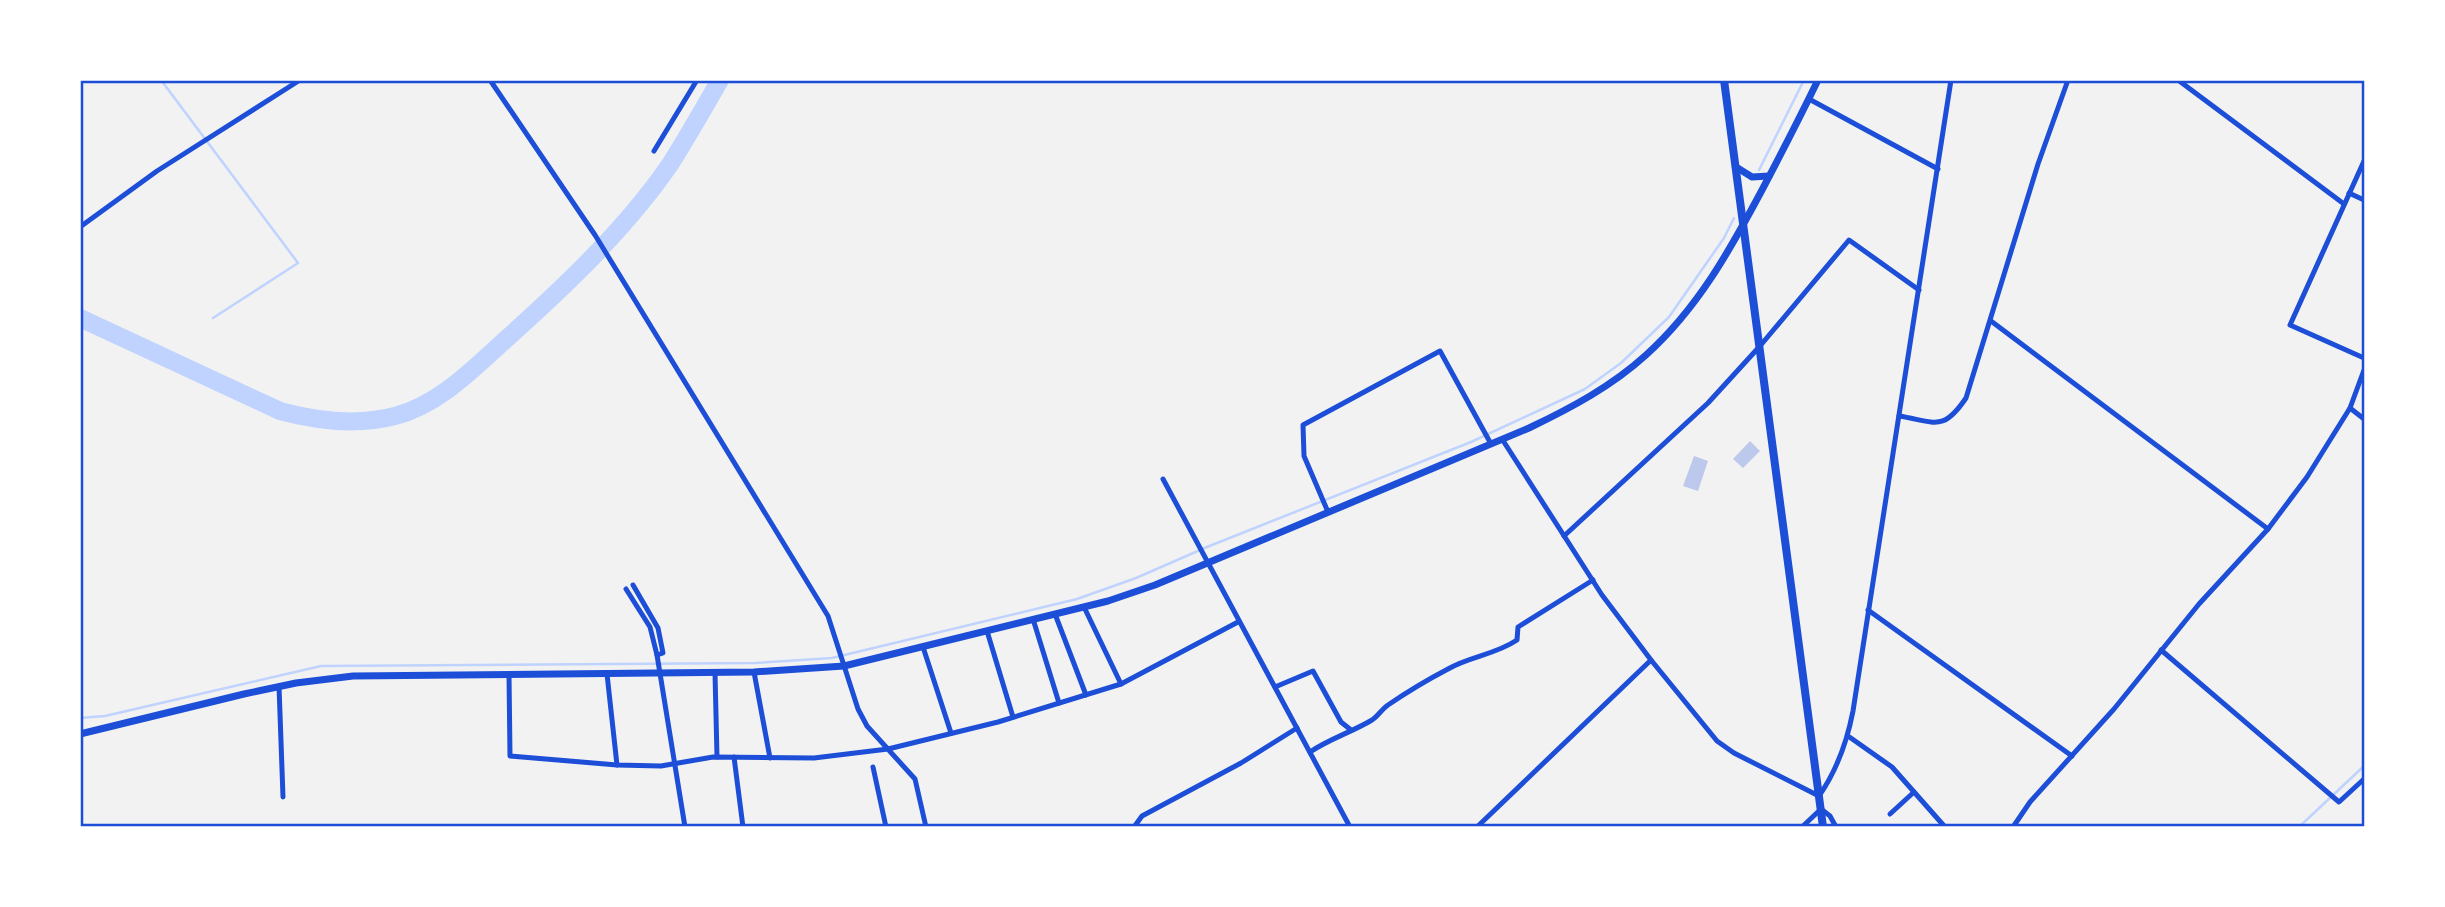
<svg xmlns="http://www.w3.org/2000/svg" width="2445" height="907" viewBox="0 0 2445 907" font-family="Overpass,sans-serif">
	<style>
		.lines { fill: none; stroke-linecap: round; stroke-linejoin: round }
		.stream { stroke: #bfd3fe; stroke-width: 2.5 }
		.river { stroke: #bfd3fe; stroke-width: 18 }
		.building { fill: #bdc9ec }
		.minor { stroke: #1d4ed8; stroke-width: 5 }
		.secondary { stroke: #1d4ed8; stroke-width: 7 }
		.primary { stroke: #1d4ed8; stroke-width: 8 }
		.neatline { fill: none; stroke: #1d4ed8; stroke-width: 2.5 }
	</style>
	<rect width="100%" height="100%" fill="#f2f2f2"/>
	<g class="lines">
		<g class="stream">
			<path d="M161,80L298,263L213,318"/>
			<path d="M1759,170L1804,80"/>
			<path d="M80,718L105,716L321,666L755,663L832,658L1077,599L1136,578L1207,547L1471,442L1585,389L1621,363L1669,317L1724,238L1734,218"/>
			<path d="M2299,827L2364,766"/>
		</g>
		<path class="river" d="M80,318L280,411C317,421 357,426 395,416C438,405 472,370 504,341C563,288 626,229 671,163C688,136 704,108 720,80"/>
	</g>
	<g class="building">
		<path d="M1750,441L1760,451L1743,468L1733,459Z"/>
		<path d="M1694,456L1708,461L1698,491L1683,486Z"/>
	</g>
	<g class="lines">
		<g class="minor">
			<path d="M490,80L595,235L828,616L858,709L867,726L915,779L926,827"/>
			<path d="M2178,80L2344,204"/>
			<path d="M1809,99L1938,169"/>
			<path d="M654,151L697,80"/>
			<path d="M2364,161L2290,325L2364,358"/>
			<path d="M2349,193L2364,200"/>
			<path d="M80,227L157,171L300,80"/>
			<path d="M1991,321L2268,529"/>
			<path d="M2350,408L2364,419"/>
			<path d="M1899,416C1936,422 1943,432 1966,398L2038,164L2068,80"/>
			<path d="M1502,439L1602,595L1651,660L1717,741L1734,753L1819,796C1837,770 1847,742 1853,711L1951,80"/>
			<path d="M1163,479L1350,827"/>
			<path d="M1328,512L1304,456L1303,425L1440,351L1491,444"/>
			<path d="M1564,536L1708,403L1760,346L1849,240L1919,290"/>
			<path d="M633,585L658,628L663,653L657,655"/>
			<path d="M626,589L650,627L657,655L685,827"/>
			<path d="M1084,607L1121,684"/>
			<path d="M1868,610L2072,756"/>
			<path d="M1055,614L1086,695"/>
			<path d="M1033,619L1059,703"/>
			<path d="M987,631L1013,717"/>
			<path d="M923,647L951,733"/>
			<path d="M2161,650L2339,802L2364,779"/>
			<path d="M754,672L770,758"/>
			<path d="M715,673L717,757"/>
			<path d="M509,674L510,756L617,765L661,766L713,757L814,758L888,749L998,722L1121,684L1238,622"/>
			<path d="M607,674L617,765"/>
			<path d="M279,686L283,797"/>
			<path d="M1275,687L1313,671L1341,722L1351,730"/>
			<path d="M1848,736L1892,767L1945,827"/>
			<path d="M1310,752C1329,739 1352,732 1372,720C1378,716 1382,709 1388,705C1407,692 1427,680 1448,669C1470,656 1495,655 1517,640L1518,627L1593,580"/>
			<path d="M734,757L743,827"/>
			<path d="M873,767L886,827"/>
			<path d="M1890,814L1914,792"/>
			<path d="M1134,827L1142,816L1241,763L1297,728"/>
			<path d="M1477,827L1651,660"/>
			<path d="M1802,827L1821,809L1830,816L1836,827"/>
			<path d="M2013,827L2030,802L2114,709L2199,604L2268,529L2307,477L2350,408L2364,370"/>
		</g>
		<g class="secondary">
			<path d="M1736,167L1752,177L1769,176"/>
			<path d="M80,734L244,694L296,683L353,676L754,672L844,666L1108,601L1155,585L1529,428C1571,408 1612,386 1646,355C1698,308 1730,250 1762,190C1781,154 1800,117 1818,80"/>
		</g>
		<path class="primary" d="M1724,80L1823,827"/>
	</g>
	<rect width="2445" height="907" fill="none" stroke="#ffffff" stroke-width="164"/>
	<rect x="82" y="82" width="2281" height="743" class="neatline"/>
</svg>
